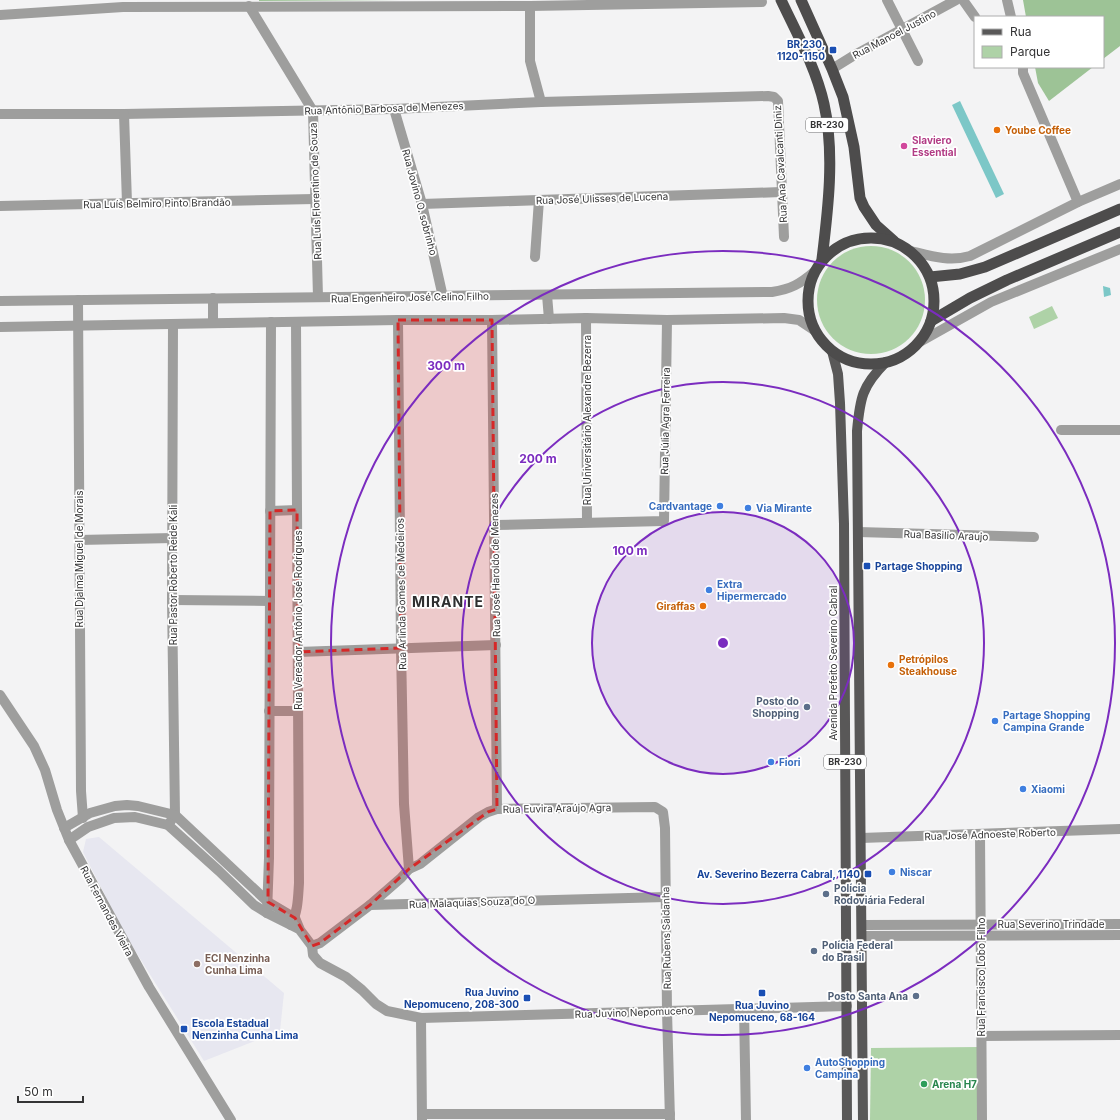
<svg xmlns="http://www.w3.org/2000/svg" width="1120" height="1120" viewBox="0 0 1120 1120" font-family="Inter,sans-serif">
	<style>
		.built { fill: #e7e7f0 }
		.green { fill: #aed2a7 }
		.forest { fill: #9dc396 }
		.water { fill: #7cc7c7 }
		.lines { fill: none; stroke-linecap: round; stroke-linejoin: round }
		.minor { stroke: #9e9e9d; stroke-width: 10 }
		.tertiary { stroke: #9e9e9d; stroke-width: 10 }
		.primary { stroke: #595858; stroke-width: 10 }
		.trunk { stroke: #4d4c4c; stroke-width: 11 }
		.marked { fill: #d62828; fill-opacity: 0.2; stroke: #d62828; stroke-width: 3; stroke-dasharray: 8 5; stroke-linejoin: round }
		.ring { fill: none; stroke: #7b2cbf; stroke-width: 2 }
		.transit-dot { fill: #1a4fb4; stroke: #fff; stroke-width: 1.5 }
		.food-dot { fill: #e8710a; stroke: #fff; stroke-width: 1.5 }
		.hotel-dot { fill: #d1479c; stroke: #fff; stroke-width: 1.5 }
		.shop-dot { fill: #3f7fe0; stroke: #fff; stroke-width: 1.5 }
		.service-dot { fill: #5c6f8a; stroke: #fff; stroke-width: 1.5 }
		.education-dot { fill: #8d6e63; stroke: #fff; stroke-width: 1.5 }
		.leisure-dot { fill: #2e9e5b; stroke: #fff; stroke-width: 1.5 }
		.labels { text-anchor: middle; stroke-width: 3.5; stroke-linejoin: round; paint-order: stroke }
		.shield { fill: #fff; stroke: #717172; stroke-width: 1 }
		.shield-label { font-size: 9px; font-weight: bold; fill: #343435 }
		.street-label { font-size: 10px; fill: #343435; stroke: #fff }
		.transit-label { font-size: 10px; font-weight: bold; fill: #164399; stroke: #fff; text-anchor: end }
		.food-label { font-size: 10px; font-weight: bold; fill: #c56008; stroke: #fff; text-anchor: start }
		.hotel-label { font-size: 10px; font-weight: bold; fill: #b23c85; stroke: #fff; text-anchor: start }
		.shop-label { font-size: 10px; font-weight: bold; fill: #366cbe; stroke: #fff; text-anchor: start }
		.service-label { font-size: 10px; font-weight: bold; fill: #4e5e75; stroke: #fff; text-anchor: end }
		.education-label { font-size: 10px; font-weight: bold; fill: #785e54; stroke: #fff; text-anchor: start }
		.leisure-label { font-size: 10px; font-weight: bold; fill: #27864d; stroke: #fff; text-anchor: start }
		.district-label { font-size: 14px; font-weight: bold; letter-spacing: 1px; fill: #2e2e2f; stroke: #fff }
		.centre { fill: #7b2cbf; stroke: #fff; stroke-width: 2 }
		.ring-label { font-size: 12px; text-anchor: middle; font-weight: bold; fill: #7b2cbf; stroke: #fff; stroke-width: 3.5; stroke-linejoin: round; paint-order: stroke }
	</style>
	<rect width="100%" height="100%" fill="#f3f3f4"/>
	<path class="built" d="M99,837L284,993L280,1031L204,1061L126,936L83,852L86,839Z"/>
	<g class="green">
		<circle cx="871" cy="300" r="54"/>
		<path d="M1052,306L1058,318L1034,329L1029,317Z"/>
		<path d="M979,1047L977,1120H870L871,1048Z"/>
	</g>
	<g class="forest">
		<path d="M259,0H401L259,1Z"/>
		<path d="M1023,0H1120V46L1103,59V17H1026Z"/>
		<path d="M1035,67H1093L1049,101L1038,83Z"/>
	</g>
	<g class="water">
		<path d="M960,101L1004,194L996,198L952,105Z"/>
		<path d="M1103,286L1110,288L1111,295L1104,297Z"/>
	</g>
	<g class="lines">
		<g class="minor">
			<path d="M887,0L918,61"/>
			<path d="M963,0L975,17"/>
			<path d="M1007,0L1011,17"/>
			<path d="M249,6L313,111L318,297"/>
			<path d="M530,6V61L541,102"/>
			<path d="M0,15L123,7L530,6L762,2"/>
			<path d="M1023,67V73L1078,202"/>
			<path d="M832,69L853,56L956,0"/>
			<path d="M394,109L422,204L443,297"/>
			<path d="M0,114H124L394,109L541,102L768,96L774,97L778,101L784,237"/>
			<path d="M124,114L127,203"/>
			<path d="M422,204L781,192"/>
			<path d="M0,206L314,199"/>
			<path d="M535,257L539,200"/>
			<path d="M78,300L81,791L83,818"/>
			<path d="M586,318L587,522"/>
			<path d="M398,320L401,648L404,804L409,869"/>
			<path d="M492,320L497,809"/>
			<path d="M1061,430H1120"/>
			<path d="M270,511L297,510"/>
			<path d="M495,525L664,521L667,320"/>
			<path d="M858,532L1034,537"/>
			<path d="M79,540L173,538"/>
			<path d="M172,600L270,601"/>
			<path d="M298,652L496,645"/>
			<path d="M269,711H298"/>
			<path d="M168,825L175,815L172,600L173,324"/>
			<path d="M64,828L90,813L115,806L127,805L138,806L175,815L268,902L295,918"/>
			<path d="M980,834L982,1120"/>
			<path d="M861,838L1120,829"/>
			<path d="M69,840L88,827L114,818L135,817L168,825L219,871L254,905L267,913L297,928"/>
			<path d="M370,905L401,878L409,869L420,864L479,817L488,812L497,809L655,807L663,812L665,828L667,1011L670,1120"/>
			<path d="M267,913L269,858L271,322"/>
			<path d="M295,918L300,930L312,946L313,955L320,963L346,977L362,990L376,1004L387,1011L421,1018L847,1006"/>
			<path d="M291,925C298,912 298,898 299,883L296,322"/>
			<path d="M862,925L1120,924"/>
			<path d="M862,936L1120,935"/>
			<path d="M312,946L320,943L370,905L666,897"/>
			<path d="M744,1009L746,1120"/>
			<path d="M421,1018L422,1120"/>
			<path d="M982,1036L1120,1035"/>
			<path d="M422,1114H670"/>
		</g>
		<g class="tertiary">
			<path d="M911,251C931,256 949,262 970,256L1078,202L1120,184"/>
			<path d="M547,295L549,319"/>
			<path d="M213,298V323"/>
			<path d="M0,301L772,292C791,289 800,284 814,272"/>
			<path d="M0,327L398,320H492L586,318L667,320L784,318L799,320L814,330"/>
			<path d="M918,343L991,302L1120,249"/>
			<path d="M0,695L34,746L45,770L57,810L69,840L149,987L231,1120"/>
		</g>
		<g class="primary">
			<path d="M832,351L838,374L840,403L844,524L847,1120"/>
			<path d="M863,1120L857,431C860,398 862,386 886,362"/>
		</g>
		<g class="trunk">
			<path d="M781,0C797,34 816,68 824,104C835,153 828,210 822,259"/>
			<path d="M801,0L832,69L843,97L854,147L860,198L864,207L876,225L894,241"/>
			<circle cx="871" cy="301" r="63"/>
			<path d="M930,277L960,274L985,267L1120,209"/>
			<path d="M931,321L970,298L1007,280L1120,232"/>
		</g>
	</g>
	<path class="marked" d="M398,320H492L497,809L488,812L409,869L370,905L320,943L312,946L295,918L268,902L270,511L297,510L298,652L401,648Z"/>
	<circle cx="723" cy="643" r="131" fill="#7b2cbf" fill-opacity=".12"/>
	<g class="ring">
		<circle cx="723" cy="643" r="131"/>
		<circle cx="723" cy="643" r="261"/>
		<circle cx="723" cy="643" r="392"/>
	</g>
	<g class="transit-dot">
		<rect x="829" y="46" width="8" height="8" rx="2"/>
		<rect x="863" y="562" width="8" height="8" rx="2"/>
		<rect x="864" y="870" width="8" height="8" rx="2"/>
		<rect x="758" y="989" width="8" height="8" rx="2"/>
		<rect x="523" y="994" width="8" height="8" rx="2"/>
		<rect x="180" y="1025" width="8" height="8" rx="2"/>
	</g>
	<g class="food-dot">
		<circle cx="997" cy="130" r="4"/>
		<circle cx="703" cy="606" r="4"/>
		<circle cx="891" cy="665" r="4"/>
	</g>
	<circle class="hotel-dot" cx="904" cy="146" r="4"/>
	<g class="shop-dot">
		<circle cx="720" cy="506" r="4"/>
		<circle cx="748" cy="508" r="4"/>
		<circle cx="709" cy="590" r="4"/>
		<circle cx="995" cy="721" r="4"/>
		<circle cx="771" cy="762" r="4"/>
		<circle cx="1023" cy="789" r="4"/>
		<circle cx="892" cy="872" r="4"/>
		<circle cx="807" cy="1068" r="4"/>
	</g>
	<g class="service-dot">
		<circle cx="807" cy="707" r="4"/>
		<circle cx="826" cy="894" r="4"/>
		<circle cx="814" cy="951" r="4"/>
		<circle cx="916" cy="996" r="4"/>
	</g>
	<circle class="education-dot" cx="197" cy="964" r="4"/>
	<circle class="leisure-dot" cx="924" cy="1084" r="4"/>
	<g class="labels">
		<g class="shield">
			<rect x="806" y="118" width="42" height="14" rx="3"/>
			<rect x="824" y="755" width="42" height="14" rx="3"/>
		</g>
		<g class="shield-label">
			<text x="827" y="128">BR-230</text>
			<text x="845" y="765">BR-230</text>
		</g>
		<g class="street-label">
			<text transform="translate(894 34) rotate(-28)" y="4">Rua Manoel Justino</text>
			<text transform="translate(384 108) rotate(-2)" y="4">Rua Antônio Barbosa de Menezes</text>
			<text transform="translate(780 164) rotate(-93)" y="4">Rua Ana Cavalcanti Diniz</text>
			<text transform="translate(315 191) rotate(-92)" y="4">Rua Luís Florentino de Souza</text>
			<text transform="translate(602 198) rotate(-2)" y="4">Rua José Ulisses de Lucena</text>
			<text transform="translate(420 202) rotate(75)" y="4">Rua Jovino O. sobrinho</text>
			<text transform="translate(157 203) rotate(-1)" y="4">Rua Luís Belmiro Pinto Brandão</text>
			<text transform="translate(410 297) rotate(-1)" y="4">Rua Engenheiro José Celino Filho</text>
			<text transform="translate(587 420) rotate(-90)" y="4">Rua Universitário Alexandre Bezerra</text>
			<text transform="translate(665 421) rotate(-89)" y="4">Rua Júlia Agra Ferreira</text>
			<text transform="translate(946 535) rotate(2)" y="4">Rua Basilio Araujo</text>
			<text transform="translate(79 559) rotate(-90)" y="4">Rua Djalma Miguel de Morais</text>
			<text transform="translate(495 565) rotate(-91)" y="4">Rua José Haroldo de Menezes</text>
			<text transform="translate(173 575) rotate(-90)" y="4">Rua Pastor Roberto Reide Kali</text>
			<text transform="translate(401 594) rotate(-91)" y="4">Rua Arlinda Gomes de Medeiros</text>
			<text transform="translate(298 620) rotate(-90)" y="4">Rua Vereador Antônio José Rodrigues</text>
			<text transform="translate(833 663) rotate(-90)" y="4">Avenida Prefeito Severino Cabral</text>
			<text transform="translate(557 808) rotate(-1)" y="4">Rua Euvira Araújo Agra</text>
			<text transform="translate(990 834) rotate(-2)" y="4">Rua José Adnoeste Roberto</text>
			<text transform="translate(472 902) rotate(-2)" y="4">Rua Malaquias Souza do O</text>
			<text transform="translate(107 911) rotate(62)" y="4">Rua Fernandes Vieira</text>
			<text x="1051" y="928">Rua Severino Trindade</text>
			<text transform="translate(666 938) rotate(-91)" y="4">Rua Rubens Saldanha</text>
			<text transform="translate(981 977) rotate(-90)" y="4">Rua Francisco Lobo Filho</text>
			<text transform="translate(634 1012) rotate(-2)" y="4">Rua Juvino Nepomuceno</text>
		</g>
		<g class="transit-label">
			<text x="825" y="48">BR 230,<tspan x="825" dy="12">1120-1150</tspan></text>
			<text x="875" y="570" text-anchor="start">Partage Shopping</text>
			<text x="860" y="878">Av. Severino Bezerra Cabral, 1140</text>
			<text x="519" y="996">Rua Juvino<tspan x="519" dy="12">Nepomuceno, 208-300</tspan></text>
			<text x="762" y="1009" text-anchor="middle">Rua Juvino<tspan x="762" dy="12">Nepomuceno, 68-164</tspan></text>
			<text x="192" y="1027" text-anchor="start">Escola Estadual<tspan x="192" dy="12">Nenzinha Cunha Lima</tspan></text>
		</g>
		<g class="food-label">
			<text x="1005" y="134">Yoube Coffee</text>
			<text x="695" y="610" text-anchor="end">Giraffas</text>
			<text x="899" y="663">Petrópilos<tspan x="899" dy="12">Steakhouse</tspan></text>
		</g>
		<g class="hotel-label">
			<text x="912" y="144">Slaviero<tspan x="912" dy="12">Essential</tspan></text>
		</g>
		<g class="shop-label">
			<text x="712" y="510" text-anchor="end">Cardvantage</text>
			<text x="756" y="512">Via Mirante</text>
			<text x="717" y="588">Extra<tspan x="717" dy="12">Hipermercado</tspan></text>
			<text x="1003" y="719">Partage Shopping<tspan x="1003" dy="12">Campina Grande</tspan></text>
			<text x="779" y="766">Fiori</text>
			<text x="1031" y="793">Xiaomi</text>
			<text x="900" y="876">Niscar</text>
			<text x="815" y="1066">AutoShopping<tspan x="815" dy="12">Campina</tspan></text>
		</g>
		<g class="service-label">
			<text x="799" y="705">Posto do<tspan x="799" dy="12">Shopping</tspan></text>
			<text x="834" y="892" text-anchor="start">Polícia<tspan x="834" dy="12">Rodoviária Federal</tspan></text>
			<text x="822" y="949" text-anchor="start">Polícia Federal<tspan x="822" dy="12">do Brasil</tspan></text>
			<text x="908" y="1000">Posto Santa Ana</text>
		</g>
		<g class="education-label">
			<text x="205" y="962">ECI Nenzinha<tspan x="205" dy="12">Cunha Lima</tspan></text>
		</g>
		<g class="leisure-label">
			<text x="932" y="1088">Arena H7</text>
		</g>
		<g class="district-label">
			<text x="448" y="607">MIRANTE</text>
		</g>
	</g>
	<circle cx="723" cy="643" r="6" class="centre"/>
	<g class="ring-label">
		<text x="446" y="370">300 m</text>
		<text x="538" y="463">200 m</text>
		<text x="630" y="555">100 m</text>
	</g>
	<rect x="974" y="16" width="130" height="52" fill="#ffffff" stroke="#aeaeae"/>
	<rect x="982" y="29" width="20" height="6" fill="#595858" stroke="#aeaeae"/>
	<text x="1010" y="36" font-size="12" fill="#343435">Rua</text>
	<rect x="982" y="46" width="20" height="12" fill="#aed2a7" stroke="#aeaeae"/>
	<text x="1010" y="56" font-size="12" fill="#343435">Parque</text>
	<path d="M18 1096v6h65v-6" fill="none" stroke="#343435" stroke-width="2"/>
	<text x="24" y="1096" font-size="12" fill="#343435" stroke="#ffffff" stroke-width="3" paint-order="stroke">50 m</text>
</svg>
